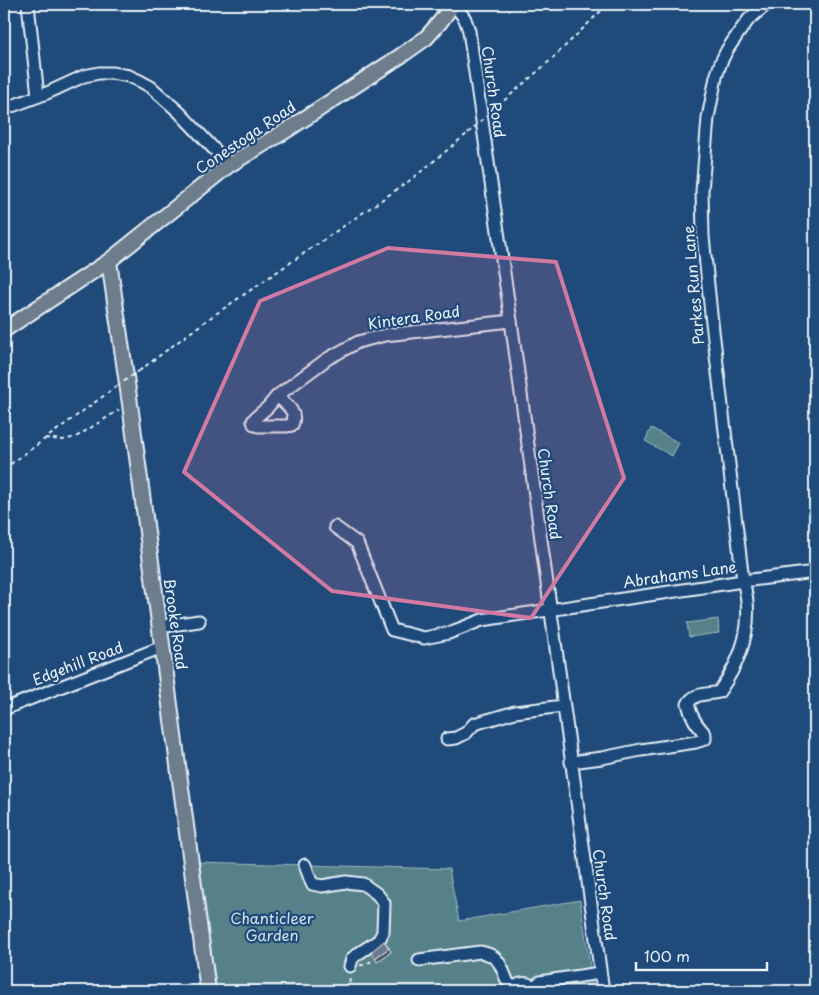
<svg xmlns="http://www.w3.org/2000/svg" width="819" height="995" viewBox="0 0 819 995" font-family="'Playpen Sans',sans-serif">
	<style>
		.garden { fill: #568188; stroke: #9fb9c0 }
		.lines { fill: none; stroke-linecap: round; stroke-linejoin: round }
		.minor-casing { stroke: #e8f1f8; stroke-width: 15 }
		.major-casing { stroke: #e8f1f8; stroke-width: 18 }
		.path { stroke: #e8f1f8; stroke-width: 2; stroke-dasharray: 4 4; stroke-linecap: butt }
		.minor { stroke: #1f4a7a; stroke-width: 11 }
		.major { stroke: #6d7d8c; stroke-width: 14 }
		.path-bridge { stroke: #e8f1f8; stroke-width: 2; stroke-dasharray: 4 4; stroke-linecap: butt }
		.shaded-wall { fill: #4c5361; stroke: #e8f1f8 }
		.building { fill: #6c778a; stroke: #e8f1f8 }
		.marked { fill: #d37aa2; fill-opacity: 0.2; stroke: #d37aa2; stroke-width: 4; stroke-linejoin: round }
		.labels { text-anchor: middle; stroke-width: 4.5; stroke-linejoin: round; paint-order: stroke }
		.street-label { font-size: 15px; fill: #e8f1f8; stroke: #1f4a7a }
		.park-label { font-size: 15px; fill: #d2e0e7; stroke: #1f4a7a }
	</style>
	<rect width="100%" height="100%" fill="#1f4a7a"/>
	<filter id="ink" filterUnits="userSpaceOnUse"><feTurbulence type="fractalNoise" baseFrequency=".02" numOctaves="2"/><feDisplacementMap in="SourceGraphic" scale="10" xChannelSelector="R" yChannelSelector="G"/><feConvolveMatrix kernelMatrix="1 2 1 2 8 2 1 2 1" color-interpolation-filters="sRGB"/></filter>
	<g filter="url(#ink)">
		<g class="garden">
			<path d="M651,428L679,443L672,456L645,441Z"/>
			<path d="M718,619L719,633L689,637L687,623Z"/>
			<path d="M198,862L449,869L459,921L580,900L594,991H217Z"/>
		</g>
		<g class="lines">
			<defs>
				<g id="minor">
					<path d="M28,4L38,96"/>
					<path d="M454,4L465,19L469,31L511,321L603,991"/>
					<path d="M4,109L47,93L84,76L99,73H112L129,76L140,81L151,87L179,112L229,165"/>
					<path d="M277,396C286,404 298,412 292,425L286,426H258L254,424L253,421L255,418L268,407L277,396L327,359L358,342L385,335L511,321"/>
					<path d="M335,527L357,543L392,630L424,638L449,633L482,620L743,581L815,572"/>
					<path d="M159,627L199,621"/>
					<path d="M4,709L162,647"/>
					<path d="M447,739L456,738L466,733L474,724L515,712L563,706"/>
					<path d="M571,762L602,758L641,750L696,742L705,739V734C697,725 691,717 688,704C694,692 708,695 719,692C743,658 755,622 743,581L711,314L703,236L702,191L708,118L716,77L721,62L727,50L740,31L749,19L767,4"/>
					<path d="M305,865L312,884L322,886L346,882L363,884L377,894L384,903L383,932L379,940L356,955L352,959L350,966"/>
					<path d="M419,960L480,952C498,955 500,963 506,978C507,982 510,985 513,989"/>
					<path d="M534,987L540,982L600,973"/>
					<path d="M511,991C518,981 530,981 537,991"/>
				</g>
				<g id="major">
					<path d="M109,261L130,404L208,991"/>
					<path d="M4,330L109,261L229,165L287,130L402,55L426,38L440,22L453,4"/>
				</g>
			</defs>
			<use href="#minor" class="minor-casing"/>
			<use href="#major" class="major-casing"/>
			<g class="path">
				<path d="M492,111L553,58L608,4"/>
				<path d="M139,371L207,320L412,179L468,133"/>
				<path d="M45,438L63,440L76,437L119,410"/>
				<path d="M4,469L117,386"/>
				<path d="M360,965H364L372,961"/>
				<path d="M349,991L350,975"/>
			</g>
			<use href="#minor" class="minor"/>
			<use href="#major" class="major"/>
			<g class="path-bridge">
				<path d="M468,133L492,111"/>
				<path d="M117,386L139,371"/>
			</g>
		</g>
		<path class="shaded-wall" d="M389,948L391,952L377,962L375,958Z"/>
		<path class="building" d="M384,941L389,948L375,958L371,952Z"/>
	</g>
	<path class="marked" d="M388,248L556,262L624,478L531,618L332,591L184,472L260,301Z"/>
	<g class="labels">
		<g class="street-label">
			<text transform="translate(493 92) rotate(82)" y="5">Church Road</text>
			<text transform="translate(246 138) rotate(-34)" y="5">Conestoga Road</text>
			<text transform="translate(694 285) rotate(-95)" y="5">Parkes Run Lane</text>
			<text transform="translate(414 318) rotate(-8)" y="5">Kintera Road</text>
			<text transform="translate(549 494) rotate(82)" y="5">Church Road</text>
			<text transform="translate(680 575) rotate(-8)" y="5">Abrahams Lane</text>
			<text transform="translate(175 624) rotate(82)" y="5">Brooke Road</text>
			<text transform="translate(78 664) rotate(-21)" y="5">Edgehill Road</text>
			<text transform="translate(604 895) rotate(82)" y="5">Church Road</text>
		</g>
		<g class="park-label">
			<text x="272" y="924">Chanticleer<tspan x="272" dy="17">Garden</tspan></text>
		</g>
	</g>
	<rect width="819" height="995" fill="none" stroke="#1f4a7a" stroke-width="20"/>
	<rect x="10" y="10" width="799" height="975" fill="none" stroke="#e8f1f8" stroke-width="2" filter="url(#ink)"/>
	<path d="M636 962v8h131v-8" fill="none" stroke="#e8f1f8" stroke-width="2.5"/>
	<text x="644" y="962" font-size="15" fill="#e8f1f8" stroke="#1f4a7a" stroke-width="4" paint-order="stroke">100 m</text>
</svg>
